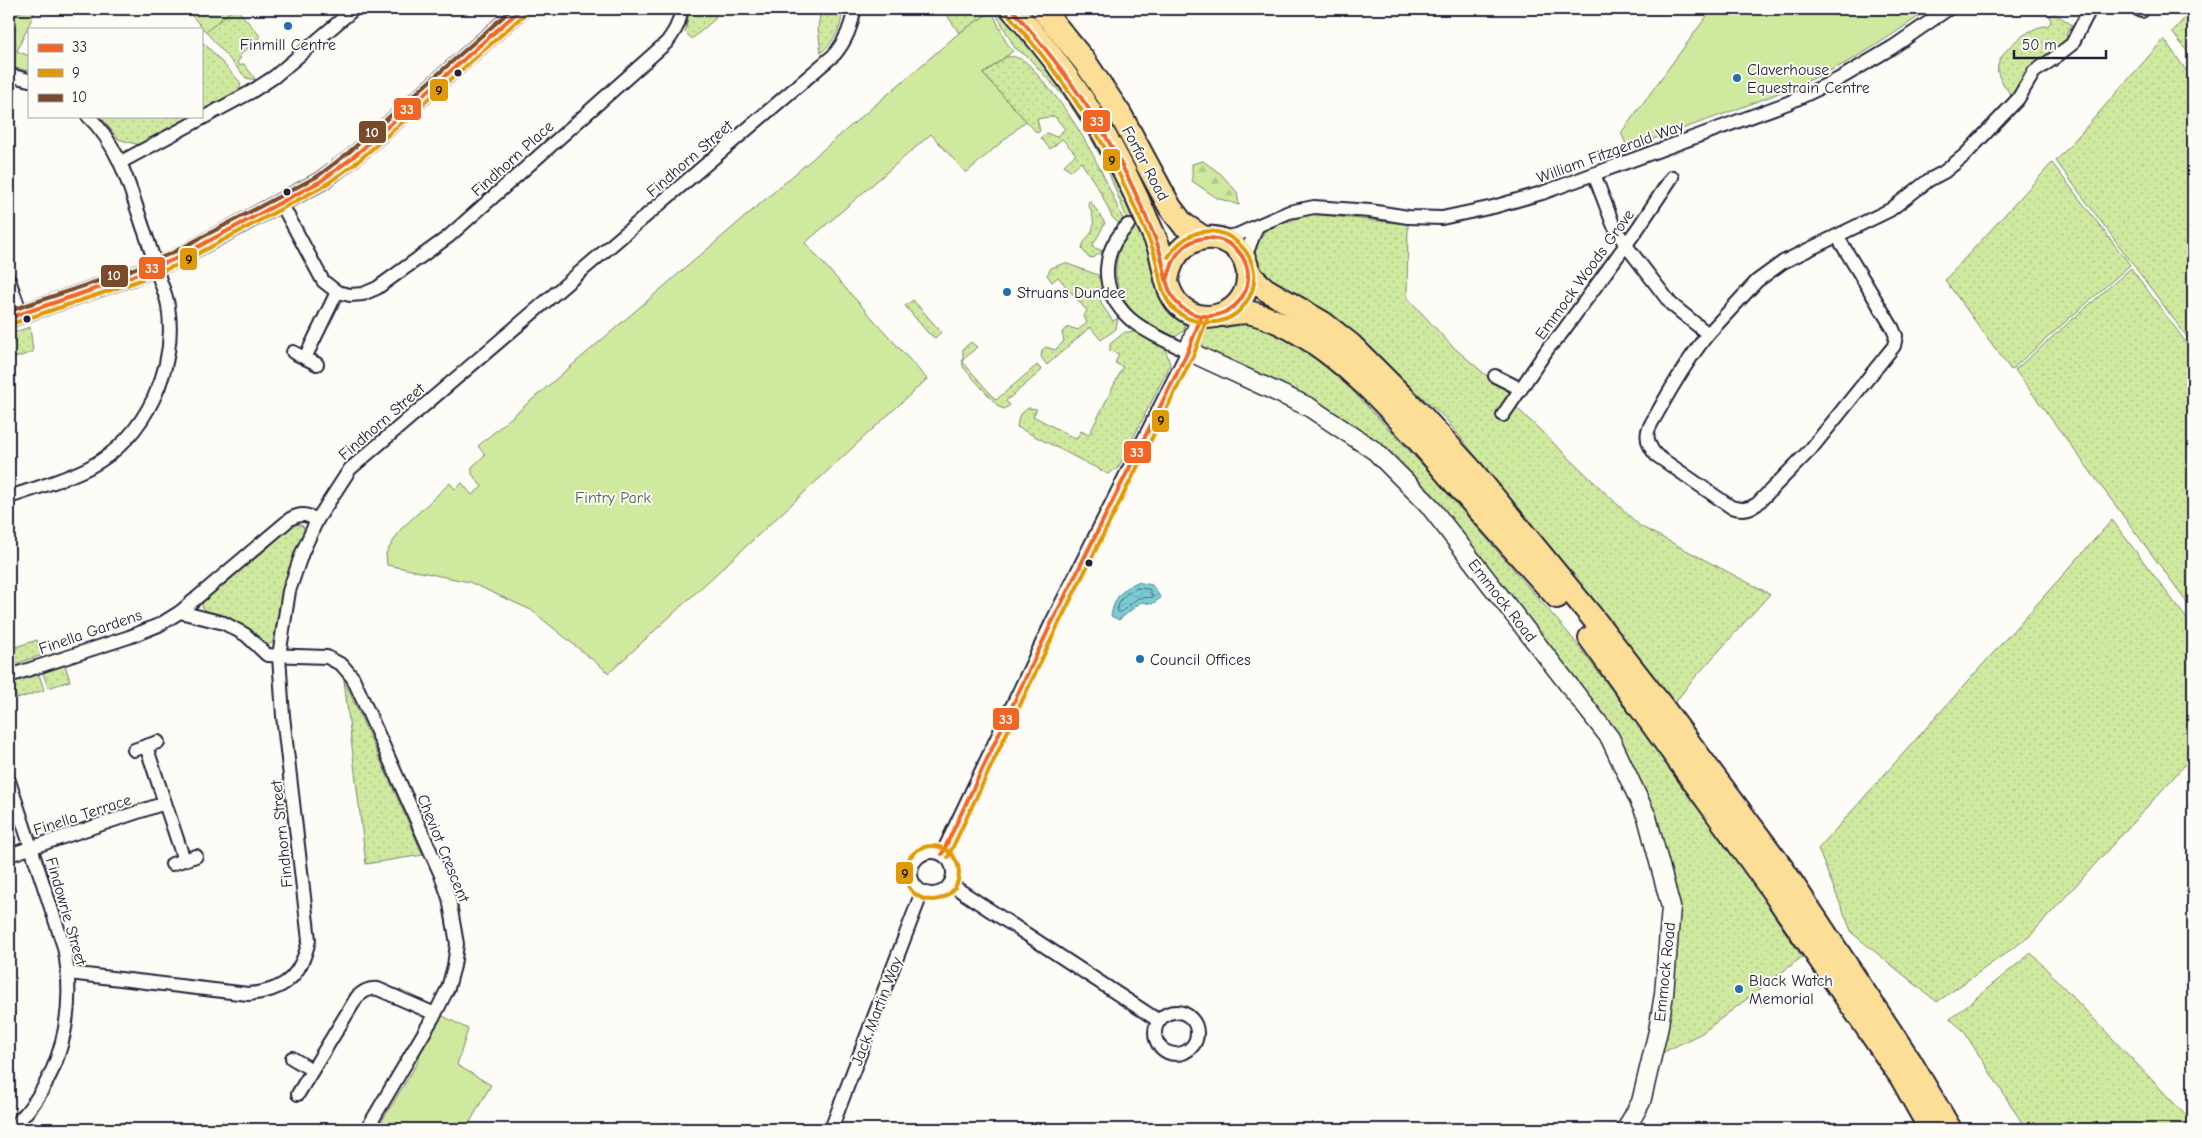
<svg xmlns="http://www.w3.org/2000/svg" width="2202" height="1138" viewBox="0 0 2202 1138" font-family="'Comic Neue',sans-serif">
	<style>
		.grass { fill: url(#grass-dots); stroke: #78866d }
		.forest { fill: url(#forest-firs); stroke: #78866d }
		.green { fill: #cfe99f; stroke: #78866d }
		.water { fill: url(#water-waves); stroke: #578897 }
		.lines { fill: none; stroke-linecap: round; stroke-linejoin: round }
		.shore { stroke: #466679; stroke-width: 1 }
		.street-casing { stroke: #22223b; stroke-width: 16 }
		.secondary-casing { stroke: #22223b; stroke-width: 21 }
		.highway-casing { stroke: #22223b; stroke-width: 26 }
		.street { stroke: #fdfcf7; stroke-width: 12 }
		.secondary { stroke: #fdfcf7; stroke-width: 18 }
		.highway { stroke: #fcde96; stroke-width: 22 }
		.bus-1-casing { stroke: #fdfcf7; stroke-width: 8 }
		.bus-2-casing { stroke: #fdfcf7; stroke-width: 8 }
		.bus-3-casing { stroke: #fdfcf7; stroke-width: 8 }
		.bus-1 { stroke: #f26522; stroke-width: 4 }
		.bus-2 { stroke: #e29906; stroke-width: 4 }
		.bus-3 { stroke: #7a4b2a; stroke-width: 4 }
		.poi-dot { fill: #1f6fb2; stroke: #fdfcf7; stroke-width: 2 }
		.bus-dot { fill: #22223b; stroke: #fdfcf7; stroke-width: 2 }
		.labels { text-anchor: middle; stroke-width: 4; stroke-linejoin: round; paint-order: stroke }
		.poi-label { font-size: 16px; fill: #22223b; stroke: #fdfcf7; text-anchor: start }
		.street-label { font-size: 16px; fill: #22223b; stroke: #fdfcf7 }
		.park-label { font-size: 16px; fill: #565e59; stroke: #fdfcf7 }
		.line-badge { stroke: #fdfcf7; stroke-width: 2 }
		.badge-label { font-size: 14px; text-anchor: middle; font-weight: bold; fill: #fff }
		.pale-badge-label { font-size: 14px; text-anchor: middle; font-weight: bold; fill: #111 }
	</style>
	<defs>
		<pattern id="grass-dots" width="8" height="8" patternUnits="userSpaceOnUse" patternTransform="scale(1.25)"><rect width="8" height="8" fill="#cfe99f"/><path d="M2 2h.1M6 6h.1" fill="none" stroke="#b1c88a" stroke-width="1.8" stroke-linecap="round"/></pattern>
		<pattern id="forest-firs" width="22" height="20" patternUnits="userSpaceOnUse" patternTransform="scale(1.25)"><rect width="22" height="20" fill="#cfe99f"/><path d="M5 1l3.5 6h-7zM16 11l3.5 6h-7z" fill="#b1c88a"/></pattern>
		<pattern id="water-waves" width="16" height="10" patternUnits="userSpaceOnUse" patternTransform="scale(1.25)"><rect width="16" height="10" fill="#7bccd5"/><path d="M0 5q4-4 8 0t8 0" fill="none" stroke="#6aafb8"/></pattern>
	</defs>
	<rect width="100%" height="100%" fill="#fdfcf7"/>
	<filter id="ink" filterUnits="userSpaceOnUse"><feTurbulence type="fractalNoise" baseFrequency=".02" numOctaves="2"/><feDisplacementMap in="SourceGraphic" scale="10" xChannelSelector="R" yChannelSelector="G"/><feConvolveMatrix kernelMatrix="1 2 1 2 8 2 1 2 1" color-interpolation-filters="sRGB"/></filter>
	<g filter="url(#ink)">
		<g class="grass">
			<path d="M233,9H237L261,37L239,56L241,58L237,62L240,66L244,64L256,80L246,78L206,32Z"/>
			<path d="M690,9L716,10L715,19L692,39L685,32Z"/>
			<path d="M821,9H842C843,27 834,41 821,53L818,28Z"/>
			<path d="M943,9H1001L1042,54L1113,163L1185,319L1184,331L1175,337C1162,330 1145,323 1135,313C1111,291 1109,254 1132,231L1106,166L1087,131L1066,99L1028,57L1015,48L994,10L959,33Z"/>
			<path d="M2193,9V59L2172,32Z"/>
			<path d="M2056,14L2072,25L2066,34L2068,40L2012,97C2008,90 2000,81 1998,73C1993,54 2031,25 2047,26L2051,22L2049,15Z"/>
			<path d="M2164,39L2193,80V345L2056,161Z"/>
			<path d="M201,43L205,44L240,82L241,89L201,111Z"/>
			<path d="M1007,56C1010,57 1015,56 1018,58C1028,61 1035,72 1041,79C1079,122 1100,166 1123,219L1118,223L1112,217L1100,191L1081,162L1070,171L1064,165L1076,154L1062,139L1050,149L1041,138L1047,133L1056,137L1065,129L1054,116L1037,119L1040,131L1037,133L983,74Z"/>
			<path d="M100,116H191L139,145L118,139Z"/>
			<path d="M2052,163L2130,265L2011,370L1945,280Z"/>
			<path d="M1090,201L1105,223L1092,247L1103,251L1093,258L1088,257L1082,249C1083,240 1088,239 1092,231C1096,222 1091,211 1088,203Z"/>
			<path d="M1312,214L1408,224L1407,297L1451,345L1493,381L1506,388L1516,407L1640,526L1770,594L1690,683L1674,704L1445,418L1347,328L1277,286L1256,265L1255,247L1267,228Z"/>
			<path d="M1065,263L1098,275L1103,288L1097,290L1102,305L1113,321L1118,318L1116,329L1101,340L1090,327L1047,365L1041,357L1042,350L1046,347L1055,350L1064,341L1062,332L1069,327L1078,330L1087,323L1084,316L1087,311L1058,277L1052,282L1047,275L1051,268Z"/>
			<path d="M2131,268L2193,352V610L2015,370Z"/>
			<path d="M913,300L941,332L935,338L928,333L905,306Z"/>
			<path d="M1237,319L1299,342L1353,391L1431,474L1570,635L1707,816L1802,957L1702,1033L1660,1054L1674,932L1623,751L1376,447L1205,350L1199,338L1206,322Z"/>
			<path d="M30,327L33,352L9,360V334Z"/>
			<path d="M1125,332H1138L1165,347L1170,365L1118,468L1108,474L1017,427L1019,416L1028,408L1037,409L1033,416L1076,439L1081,431L1089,435L1123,367L1115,363L1119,354L1110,351V344Z"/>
			<path d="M971,342L977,347L962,361L996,400L1037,365L1042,370L1006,401L1010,405L1004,409L999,407L963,367V349Z"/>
			<path d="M2112,520L2193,627V756L2030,936L1937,1002L1852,933L1818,849Z"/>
			<path d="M295,524L303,526L305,533L281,600L273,642L268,645C254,634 240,622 224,616C216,613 208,613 202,607L203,602Z"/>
			<path d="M37,640L42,655L10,666L9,649Z"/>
			<path d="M65,665L70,681L48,688L43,673Z"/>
			<path d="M39,674L44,690L17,699L12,683Z"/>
			<path d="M344,680L423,855L366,864Z"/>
			<path d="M2031,953L2193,1123V1129H2026L1963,1030L1950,1019Z"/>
		</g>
		<path class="forest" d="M1203,161L1221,174L1237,192L1239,205L1217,198L1192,181V164Z"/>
		<g class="green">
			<path d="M36,9L17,51L29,56V71L14,68L9,56V35L11,36L14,29L9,16L23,11Z"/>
			<path d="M186,9H233L206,32Z"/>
			<path d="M1712,9H1929C1901,29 1872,49 1842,65C1773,99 1700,122 1628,148L1621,133Z"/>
			<path d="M992,11L1006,42L1013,51L983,74L1026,121L966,173L931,134L805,243L927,379L609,673L531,610L469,582L387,565L386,553L401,529L450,483L455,489L462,483L472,495L482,487L472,474V467L485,455L478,446L959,33Z"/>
			<path d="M441,1015L468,1029L457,1065L491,1085L466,1129H377L418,1062L421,1049Z"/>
		</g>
		<path class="water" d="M1137,582L1152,585L1161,598L1152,604L1141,602L1119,620L1111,616C1114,598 1121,590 1137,582Z"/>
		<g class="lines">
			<path class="shore" d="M1137,588L1149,589L1153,597L1138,598L1121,612H1118C1116,600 1128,592 1137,588Z"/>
			<defs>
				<g id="street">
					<path d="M2138,9L2142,11"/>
					<path d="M9,75L29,80"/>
					<path d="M121,162L251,92L274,77L354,9"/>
					<path d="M1594,174L1613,224L1625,244L1671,304L1708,334L1757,281L1783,262L1890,210L1929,180L1944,172L1965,155L2018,99L2034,72L2053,59L2072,44L2090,9"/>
					<path d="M281,203L323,281L337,292L350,295L363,294L377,288L448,237L667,42C675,31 680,23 681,9"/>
					<path d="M1257,226L1289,212L1314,207L1370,211L1408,217L1442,218L1493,207L1542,193L1788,103L1839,79L1893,47L1948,9"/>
					<path d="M1221,238L1237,235L1257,226L1244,260"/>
					<path d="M9,280L21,314"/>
					<path d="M1708,334C1689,358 1674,383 1659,410C1656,416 1650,424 1648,431C1646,440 1650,448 1656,455L1731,507C1741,510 1748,510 1757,504L1811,449L1894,346L1896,336L1892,327L1837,236"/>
					<path d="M293,352L317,364"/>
					<path d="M305,358L337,292"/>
					<path d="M1495,376L1521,389"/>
					<path d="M1503,415L1549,347L1561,334L1638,228L1672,177"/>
					<path d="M9,497C36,488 65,480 90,467C146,437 178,367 168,306C167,297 162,287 159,277C154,260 149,243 143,227C130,188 119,145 88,116"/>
					<path d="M180,612L224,623L246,635L267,655L327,657L342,665L353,678L441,875L449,898L457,944L454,966L448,988L435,1014L367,1129"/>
					<path d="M9,676L129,637L159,625L180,612L290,519C301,513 306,514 317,520"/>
					<path d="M146,746L184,860"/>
					<path d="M134,750L158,742"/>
					<path d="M9,781L64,947C77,1014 61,1081 11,1129"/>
					<circle cx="932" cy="873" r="21"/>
					<path d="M942,854L1052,622L1188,351C1170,343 1138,329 1125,314C1099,286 1102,251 1128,225"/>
					<path d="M9,855L165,803"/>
					<path d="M172,864L196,856"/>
					<path d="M950,884L1159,1021"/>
					<path d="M69,973L248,994C285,991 301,976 309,940L283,716L279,656L289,591L302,553L317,520L350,469L835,54C846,40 852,27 854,9"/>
					<circle cx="1176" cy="1033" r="21"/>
					<path d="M292,1058L312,1070"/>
					<path d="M298,1094L357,997C364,991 369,988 378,989L435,1014"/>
					<path d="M215,1129H221"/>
					<path d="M831,1129L922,892"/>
				</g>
				<g id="secondary">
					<path d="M1201,317L1188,351L1309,407L1375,451L1428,504L1610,738L1647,817L1671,907L1664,994L1658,1031L1641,1102L1626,1129"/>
					<path d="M9,318L133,276L175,259L321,181L352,158L521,9"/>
				</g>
				<g id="highway">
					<path d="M1012,9C1065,67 1105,128 1138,200C1144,215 1152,230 1158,245C1165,264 1164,290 1179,305C1204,330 1247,313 1248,278C1250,230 1177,218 1167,280"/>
					<path d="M1042,9L1085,62L1120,114L1170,207L1183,224L1204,238"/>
					<path d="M1246,265L1252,277L1265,289L1323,323L1351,345L1419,413L1473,472L1593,618L1664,709L1782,868L1910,1061L1950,1129"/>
					<path d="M1222,315C1231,314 1244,311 1252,313C1330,333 1405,425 1456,484C1490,522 1523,560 1557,597"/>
					<path d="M1590,638L1772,890L1901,1077L1930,1129"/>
				</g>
			</defs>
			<use href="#street" class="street-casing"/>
			<use href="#secondary" class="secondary-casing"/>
			<use href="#highway" class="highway-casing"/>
			<use href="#street" class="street"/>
			<use href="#secondary" class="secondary"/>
			<use href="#highway" class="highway"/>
			<defs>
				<g id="bus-1">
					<path d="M1012,9C1063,67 1108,130 1139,201C1145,216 1153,231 1158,246C1165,265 1164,288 1177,303C1201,329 1245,314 1248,279C1250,246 1210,225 1184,247C1174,255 1171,268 1167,280"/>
					<path d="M9,318L133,276L175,259L321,181L352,158L521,9"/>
					<path d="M942,854L1052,622L1188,351L1201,317"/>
				</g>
				<g id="bus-2">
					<path d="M1007,13C1052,64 1091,118 1121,178C1131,200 1143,223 1152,247C1160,267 1158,294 1175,310C1195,328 1229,327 1245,304C1277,261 1219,207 1180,243C1175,247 1171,253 1168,257"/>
					<path d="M11,324L135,282L177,265L324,186L356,163L525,14"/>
					<circle cx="932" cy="873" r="27"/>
					<path d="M948,857L1058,625L1194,354L1207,319"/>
				</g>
				<path id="bus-3" d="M9,311L131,270L172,253L318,176L348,153L512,9"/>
			</defs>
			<use href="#bus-1" class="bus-1-casing"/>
			<use href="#bus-2" class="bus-2-casing"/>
			<use href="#bus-3" class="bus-3-casing"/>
			<use href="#bus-1" class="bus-1"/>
			<use href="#bus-2" class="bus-2"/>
			<use href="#bus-3" class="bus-3"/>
		</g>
	</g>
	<g class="poi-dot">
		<circle cx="288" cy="26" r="5"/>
		<circle cx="1737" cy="78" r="5"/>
		<circle cx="1007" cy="292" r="5"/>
		<circle cx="1140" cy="659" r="5"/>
		<circle cx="1739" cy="989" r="5"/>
	</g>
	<g class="bus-dot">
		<circle cx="458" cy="73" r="4.5"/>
		<circle cx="287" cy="192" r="4.5"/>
		<circle cx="27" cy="319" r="4.5"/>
		<circle cx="1089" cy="563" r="4.5"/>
	</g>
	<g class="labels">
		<g class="poi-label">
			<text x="288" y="50" text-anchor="middle">Finmill Centre</text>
			<text x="1747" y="75">Claverhouse<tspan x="1747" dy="18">Equestrain Centre</tspan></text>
			<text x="1017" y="298">Struans Dundee</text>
			<text x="1150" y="665">Council Offices</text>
			<text x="1749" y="986">Black Watch<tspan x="1749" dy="18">Memorial</tspan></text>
		</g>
		<g class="street-label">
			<text transform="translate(1610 151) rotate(-20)" y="6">William Fitzgerald Way</text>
			<text transform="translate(512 158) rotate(-42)" y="6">Findhorn Place</text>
			<text transform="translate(689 158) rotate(-41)" y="6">Findhorn Street</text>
			<text transform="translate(1146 163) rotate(62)" y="6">Forfar Road</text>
			<text transform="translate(1584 274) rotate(-54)" y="6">Emmock Woods Grove</text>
			<text transform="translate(381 421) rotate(-41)" y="6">Findhorn Street</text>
			<text transform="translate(1503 600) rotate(52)" y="6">Emmock Road</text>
			<text transform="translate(90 631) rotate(-19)" y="6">Finella Gardens</text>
			<text transform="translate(82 814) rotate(-18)" y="6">Finella Terrace</text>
			<text transform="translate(281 834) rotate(-96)" y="6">Findhorn Street</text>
			<text transform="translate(444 848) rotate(68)" y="6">Cheviot Crescent</text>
			<text transform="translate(67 911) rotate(74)" y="6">Findowrie Street</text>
			<text transform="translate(1664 972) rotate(-84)" y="6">Emmock Road</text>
			<text transform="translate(876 1011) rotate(-69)" y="6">Jack Martin Way</text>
		</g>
		<g class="park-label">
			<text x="613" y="503">Fintry Park</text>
		</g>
	</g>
	<g class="line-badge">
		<rect x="429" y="78" width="20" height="24" rx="5" fill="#e29906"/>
		<rect x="393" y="97" width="29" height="24" rx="5" fill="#f26522"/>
		<rect x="1082" y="109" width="29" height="24" rx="5" fill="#f26522"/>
		<rect x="358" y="120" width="29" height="24" rx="5" fill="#7a4b2a"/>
		<rect x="1102" y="148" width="19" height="24" rx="5" fill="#e29906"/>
		<rect x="179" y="247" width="19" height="24" rx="5" fill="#e29906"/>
		<rect x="138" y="256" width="28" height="24" rx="5" fill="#f26522"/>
		<rect x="100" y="264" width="29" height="24" rx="5" fill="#7a4b2a"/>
		<rect x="1151" y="409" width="19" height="24" rx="5" fill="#e29906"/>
		<rect x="1123" y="440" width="29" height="24" rx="5" fill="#f26522"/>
		<rect x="992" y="707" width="28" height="24" rx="5" fill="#f26522"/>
		<rect x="895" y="861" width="19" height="24" rx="5" fill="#e29906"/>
	</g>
	<g class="badge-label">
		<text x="407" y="114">33</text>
		<text x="1097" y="126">33</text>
		<text x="372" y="137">10</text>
		<text x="152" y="273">33</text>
		<text x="114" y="280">10</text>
		<text x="1137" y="457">33</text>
		<text x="1006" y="724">33</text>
	</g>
	<g class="pale-badge-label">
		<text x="439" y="95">9</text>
		<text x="1112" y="165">9</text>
		<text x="189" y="264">9</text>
		<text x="1161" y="425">9</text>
		<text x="905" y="878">9</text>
	</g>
	<rect width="2202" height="1138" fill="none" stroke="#fdfcf7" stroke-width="30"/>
	<rect x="15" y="15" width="2172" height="1108" fill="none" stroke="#22223b" stroke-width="2" filter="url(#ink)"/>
	<rect x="28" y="28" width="175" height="90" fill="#fdfcf7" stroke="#a5a5ac"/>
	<rect x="38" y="44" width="25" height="8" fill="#f26522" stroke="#a5a5ac"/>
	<text x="72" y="52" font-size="15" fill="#22223b">33</text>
	<rect x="38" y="69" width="25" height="8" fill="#e29906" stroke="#a5a5ac"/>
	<text x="72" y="78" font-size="15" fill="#22223b">9</text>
	<rect x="38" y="94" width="25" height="8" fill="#7a4b2a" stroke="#a5a5ac"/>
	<text x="72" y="102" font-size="15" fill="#22223b">10</text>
	<path d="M2014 50v8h92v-8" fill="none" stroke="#22223b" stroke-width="2.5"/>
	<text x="2022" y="50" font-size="15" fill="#22223b" stroke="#fdfcf7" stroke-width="4" paint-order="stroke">50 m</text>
</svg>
